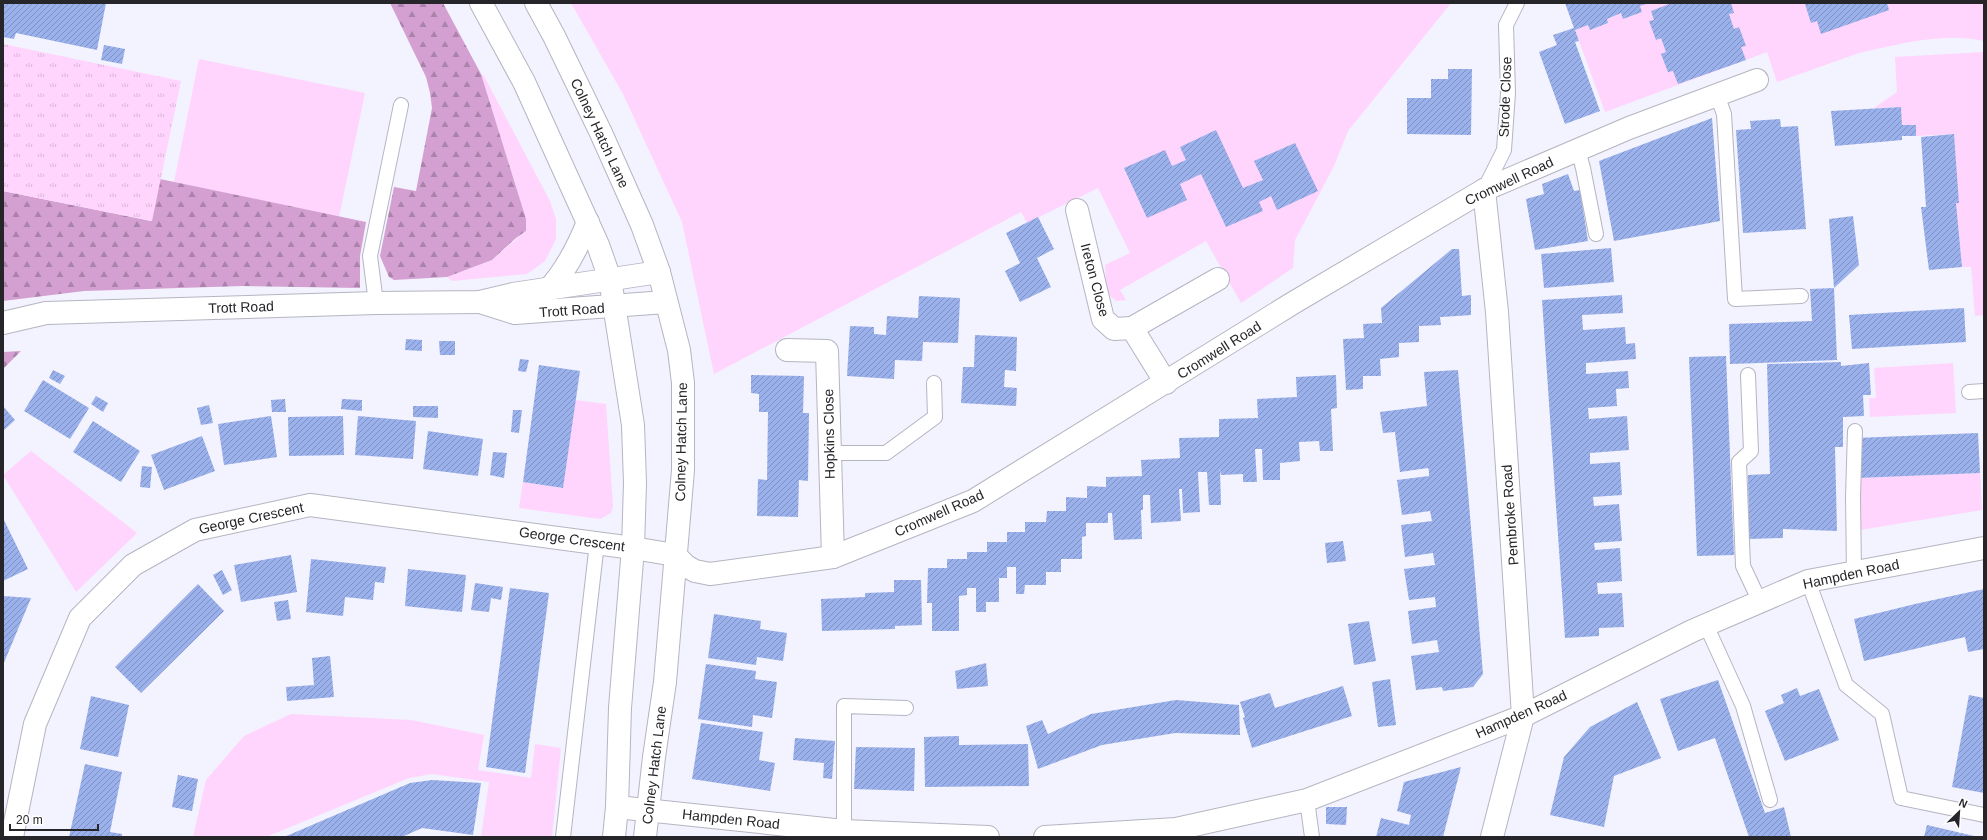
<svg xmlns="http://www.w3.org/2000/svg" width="1987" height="840" viewBox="0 0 1987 840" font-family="Helvetica,sans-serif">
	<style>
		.grass { fill: #ffd4fd }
		.forest { fill: url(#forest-firs) }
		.park { fill: url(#park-tufts) }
		.building { fill: url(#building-hatch) }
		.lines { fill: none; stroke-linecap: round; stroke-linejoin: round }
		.service-casing { stroke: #b5b5c1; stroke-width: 16 }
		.minor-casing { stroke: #b5b5c1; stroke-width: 24 }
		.tertiary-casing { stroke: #b5b5c1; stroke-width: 24 }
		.secondary-casing { stroke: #b5b5c1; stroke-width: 24 }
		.service { stroke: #fff; stroke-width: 14 }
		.minor { stroke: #fff; stroke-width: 22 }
		.tertiary { stroke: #fff; stroke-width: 22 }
		.secondary { stroke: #fff; stroke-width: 22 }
		.labels { text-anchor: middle; stroke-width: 3; stroke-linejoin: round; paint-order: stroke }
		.street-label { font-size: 14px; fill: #26262a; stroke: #fff }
	</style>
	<defs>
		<pattern id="forest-firs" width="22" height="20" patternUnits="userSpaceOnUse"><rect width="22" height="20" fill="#d3a0d1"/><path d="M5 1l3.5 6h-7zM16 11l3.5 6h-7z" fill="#ab82aa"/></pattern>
		<pattern id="park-tufts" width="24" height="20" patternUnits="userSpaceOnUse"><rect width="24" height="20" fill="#ffd4fd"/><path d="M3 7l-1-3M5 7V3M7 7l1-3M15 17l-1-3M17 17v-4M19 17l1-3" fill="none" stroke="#dab6d9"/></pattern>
		<pattern id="building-hatch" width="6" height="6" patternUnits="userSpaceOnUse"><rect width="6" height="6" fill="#9bb1ec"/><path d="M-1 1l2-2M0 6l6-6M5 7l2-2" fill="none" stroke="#7e90bf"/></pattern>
	</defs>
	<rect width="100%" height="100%" fill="#f3f2ff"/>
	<g class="grass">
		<path d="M571,3H1451L1348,131L1334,166L1295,240L1293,268L1241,303L1206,241L1120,290L1126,300L1116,301L1107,293L1105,265L1130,253L1098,188L1027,223L1021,212L714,374L682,222L623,94Z"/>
		<path d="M1646,3H1984V41C1943,32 1900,44 1859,53L1777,82L1767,52L1605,112L1575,30L1588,25L1590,30L1608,23L1607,19L1621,13L1623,19L1642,12L1640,6Z"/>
		<path d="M1984,52V315L1975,316L1971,267H1962L1956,203H1959L1954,134L1916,136V125H1902L1901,107L1874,108L1897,92L1895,57Z"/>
		<path d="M199,59L365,93L339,217L174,182Z"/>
		<path d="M481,74L484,76L550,201L556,219V239L545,261L527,274L452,281L447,277L492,260L526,231V219Z"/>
		<path d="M1953,363L1956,413L1870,417L1869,398H1876L1874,368Z"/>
		<path d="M575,400L606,404L613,506L611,513L600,519L519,508L523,482L562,488Z"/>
		<path d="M31,451L137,533L76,592L3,475Z"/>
		<path d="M1980,473L1982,510L1860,530L1858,478Z"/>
		<path d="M291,714L411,720L484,735L478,770L531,778L535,744L561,748L552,837H481L489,782L432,774L409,778L266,837H193L206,780L244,736Z"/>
	</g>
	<g class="forest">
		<path d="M390,3H443L481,74L526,219V231L516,238L492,260L447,277L394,280L389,277L380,256L394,187L416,191L432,108L430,93L426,77Z"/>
		<path d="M160,179L366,222L360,256V288L243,286L84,291L3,301V191L151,221Z"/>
		<path d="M21,351L3,369V352Z"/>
	</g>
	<path class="park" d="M3,44L181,81L152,221L3,191Z"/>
	<g class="building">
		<path d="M3,3H106L97,50L16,33L14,39L3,37Z"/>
		<path d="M1565,3H1649L1640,6L1642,12L1623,19L1621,13L1607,19L1608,23L1590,30L1588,25L1575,30L1579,41L1575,42L1600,111L1565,124L1539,52L1557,45L1553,35L1574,28Z"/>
		<path d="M1672,3H1731L1734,13L1729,14L1734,29L1739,27L1746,46L1741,47L1746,60L1678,84L1673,71L1668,72L1661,54L1666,52L1661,38L1656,40L1649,21L1654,20L1651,11Z"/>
		<path d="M1807,3H1887L1889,10L1821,34L1817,21L1811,23L1805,4Z"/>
		<path d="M104,45L125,49L122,64L101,60Z"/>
		<path d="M1448,69H1472L1471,135L1407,134V98H1431V79H1448Z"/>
		<path d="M1901,107L1902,125H1916V136H1902V140L1835,146L1831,111Z"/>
		<path d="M1712,118L1720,221L1614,241L1599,161Z"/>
		<path d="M1780,119L1781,127L1798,126L1806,229L1743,233L1736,130L1751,129L1750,121Z"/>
		<path d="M1216,130L1243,188L1263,180L1254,161L1295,143L1318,191L1277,210L1271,196L1259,202L1263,211L1226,227L1201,174L1180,184L1187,200L1147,218L1124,168L1165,150L1172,166L1186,160L1180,147Z"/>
		<path d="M1954,134L1959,203H1956L1962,267L1929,270L1921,207H1926L1921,137Z"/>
		<path d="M1568,174L1574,191L1580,190L1588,241L1535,250L1526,199L1544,194L1542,184Z"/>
		<path d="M1853,216L1859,265L1834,288L1829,219Z"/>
		<path d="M1038,217L1054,249L1037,258L1051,287L1020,302L1005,271L1020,263L1006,233Z"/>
		<path d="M1611,248L1614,282L1544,288L1541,254Z"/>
		<path d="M1452,249H1459L1462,296L1471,295V315L1442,317H1440L1441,325L1419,326V342L1399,343V357L1380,359L1381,376H1363V389L1346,390L1343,339L1364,338L1363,324L1382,323L1381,308Z"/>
		<path d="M1834,288L1837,360L1730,364L1729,324L1812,321L1810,289Z"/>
		<path d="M1622,295L1623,313L1582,315L1583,330L1625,327L1626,344L1635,343L1636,359L1586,363V374L1628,371L1629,388L1616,389L1617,406L1588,408L1589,419L1627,416L1629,450L1590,453V464L1620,462L1622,495L1593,497L1594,506L1619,504L1622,541L1594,543L1595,550L1620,548L1622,581L1597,583L1598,594L1622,593L1624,627L1599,628V636L1565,638L1542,300Z"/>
		<path d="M919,296L960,298L958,343L923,342L922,361L895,360L894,379L847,376L850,326L874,327V334L886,335L887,316L918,318Z"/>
		<path d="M1964,308L1966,342L1852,349L1849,315Z"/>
		<path d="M975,335L1017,337L1016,371L1005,370L1004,387L1017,388L1016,406L961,403L963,367H974Z"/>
		<path d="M406,339L422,340V351L405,350Z"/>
		<path d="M439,341H455V355H440Z"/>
		<path d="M1726,356L1734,555L1697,556L1689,357Z"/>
		<path d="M520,359L529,360L526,372L518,371Z"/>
		<path d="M1841,362V366L1869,363L1871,395H1863L1864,416L1843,417V447H1835L1837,531L1783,529V538L1749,539L1748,475L1770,474L1767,364Z"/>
		<path d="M539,365L580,371L563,488L523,482Z"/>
		<path d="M53,370L65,376L60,384L49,378Z"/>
		<path d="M1458,370L1483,674L1473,687L1443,691L1442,687L1416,690L1411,656L1439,652L1437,640L1412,644L1408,611L1436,607L1435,597L1409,600L1404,569L1435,565L1433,553L1405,557L1401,525L1432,521L1430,511L1402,515L1397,480L1429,476V471L1428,468L1400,472L1395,432L1383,433L1380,412L1427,406L1424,372Z"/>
		<path d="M751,375L804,376L803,413H809L808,481L799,480L798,517L757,516L758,479L767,480L768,412H759V394L751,393Z"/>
		<path d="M1336,375L1337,408L1331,409L1333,451H1320L1319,441L1299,442L1300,461L1280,463V480H1263L1262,449H1255L1257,482H1243V474L1221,475L1220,469L1221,505H1209L1207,472H1198L1200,512L1183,513L1182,489H1179L1181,521L1151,523L1150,495H1143V510H1141L1142,539L1114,540L1112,513H1108V523H1086V536L1082,537V559H1061V572H1046V585H1025L1024,594H1016V567H1007V578H999V602H986V612H976V588H967V595L959,596V631H932V603H927L928,568H947V559H967V552H987V542H1007V532H1025V522H1046L1047,511H1066V497L1087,498V486L1106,487V477L1142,476L1141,460L1180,458L1179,438L1219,437V419L1258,418L1257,399L1297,397L1296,377Z"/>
		<path d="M43,380L89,408L70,439L24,411Z"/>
		<path d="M96,396L108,403L103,412L91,404Z"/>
		<path d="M285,399L286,412H272L271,400Z"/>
		<path d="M342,399L362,400V411L341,409Z"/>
		<path d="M209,405L213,423L201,425L197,408Z"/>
		<path d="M3,406L15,420L3,431Z"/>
		<path d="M413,406H438V418L413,417Z"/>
		<path d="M513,410H522L519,433L511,432Z"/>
		<path d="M271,416L277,457L224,465L218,424Z"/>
		<path d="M343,416L344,455L289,456L288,417Z"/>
		<path d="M358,416L416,421L413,459L355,455Z"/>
		<path d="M93,421L140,451L121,482L73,452Z"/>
		<path d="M428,431L483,439L478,476L423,469Z"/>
		<path d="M1978,433L1980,473L1858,478L1856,438Z"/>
		<path d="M202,436L215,471L164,490L151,455Z"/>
		<path d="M493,452L507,453L504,478L490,475Z"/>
		<path d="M142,466L152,467L150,488L140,487Z"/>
		<path d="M3,518L28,569L3,581Z"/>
		<path d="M1343,541L1346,561L1327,563L1325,543Z"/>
		<path d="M291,555L297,592L241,602L234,565Z"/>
		<path d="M311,559L386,567L384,583L375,582L373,600L345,597L343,616L306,612Z"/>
		<path d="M408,569L466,575L462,612L405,606Z"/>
		<path d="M222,570L232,590L223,595L213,575Z"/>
		<path d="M894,580H921L922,625L895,626V629L822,631L821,599L865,597V593L894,592Z"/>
		<path d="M475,583L503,587L501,600L491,598L489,612L471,610Z"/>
		<path d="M198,584L224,611L141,693L115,667Z"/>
		<path d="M510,588L549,593L525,773L486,767Z"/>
		<path d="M1984,589V649L1968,652L1965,637L1864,661L1854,619L1915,604Z"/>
		<path d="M3,596L31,598L3,665Z"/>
		<path d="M288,600L291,619L277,621L274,602Z"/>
		<path d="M714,614L761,621L760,629L787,633L783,661L757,657L756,665L708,658Z"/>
		<path d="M1369,621L1376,661L1354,665L1348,624Z"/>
		<path d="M330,656L334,697L287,701L286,687L314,685L312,658Z"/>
		<path d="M986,663L988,686L957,689L955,671Z"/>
		<path d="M706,664L756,671L755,679L777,682L772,718L753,715L752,727L698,719Z"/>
		<path d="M1390,679L1396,725L1378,727L1372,682Z"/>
		<path d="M1718,680L1765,813L1784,807L1791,837H1749L1715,738L1678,751L1660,699Z"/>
		<path d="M1343,686L1352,716L1252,748L1243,718L1245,717L1240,702L1270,693L1275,708Z"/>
		<path d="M1797,688L1800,696L1819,689L1839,740L1785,761L1765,711L1784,703L1781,695Z"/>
		<path d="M1969,695L1984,698V793L1952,787Z"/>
		<path d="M91,696L129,705L118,757L80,749Z"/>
		<path d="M1176,700L1239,705L1240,735L1175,733L1102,745L1038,769L1026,726L1042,720L1048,734L1091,714Z"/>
		<path d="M1637,702L1661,758L1614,776L1604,827L1550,815L1564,757L1590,727Z"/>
		<path d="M701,723L763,732L759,760L775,763L770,791L692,779Z"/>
		<path d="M959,736V745L1028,744L1029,786L925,787L924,737Z"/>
		<path d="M795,738L835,741L832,779L823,778L824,763L793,760Z"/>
		<path d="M856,747L915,748L914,791L854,789Z"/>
		<path d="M85,764L122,772L110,832L122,834V837H69Z"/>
		<path d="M1461,767L1443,837H1376L1381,818L1409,825L1411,815L1397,811L1404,782Z"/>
		<path d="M178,775L198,779L192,811L172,807Z"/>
		<path d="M432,780L481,783L473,835L422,828L402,837H284L410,783Z"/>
		<path d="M1326,807H1347L1346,825L1326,824Z"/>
		<path d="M1927,825L1974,836V837H1924Z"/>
	</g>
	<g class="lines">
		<defs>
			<g id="service">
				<path d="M1717,95L1724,114L1735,299L1801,296"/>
				<path d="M1578,150L1583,168L1596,234"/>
				<path d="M1484,190L1504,150L1508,93L1506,25L1517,3"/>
				<path d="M376,303L370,256L401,105"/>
				<path d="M1748,375L1751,451L1739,462L1743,566L1760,602"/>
				<path d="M1969,392L1984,391"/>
				<path d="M829,453H886L935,417L934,383"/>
				<path d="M1854,572L1853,497L1855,431"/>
				<path d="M1808,581L1846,685L1882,714L1901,798L1984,815"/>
				<path d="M1706,625L1743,706L1770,800"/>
				<path d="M1307,800L1312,837"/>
				<path d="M844,831V706L906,708"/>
				<path d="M563,837L597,543"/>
			</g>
			<g id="minor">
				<path d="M1484,190L1497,312L1523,716L1492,837"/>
				<path d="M1077,210L1103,319L1114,329L1132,328L1166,383"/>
				<path d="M1132,328L1218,279"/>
				<path d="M787,350L827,351L833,557"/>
				<path d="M617,807L844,831L988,837"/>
				<path d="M12,837L35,724L80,618L133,565L195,530L310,505L633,548L675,555L686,566L695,571L710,574L833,557L973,501L1293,303L1484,190L1629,128L1757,80"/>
				<path d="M1045,837L1176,829L1307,800L1523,716L1692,631L1808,581L1984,548"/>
			</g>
			<g id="tertiary">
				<path d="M480,302L515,313L666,302"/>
				<path d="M3,323L46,313L376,303L480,302L513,294L659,272"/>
			</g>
			<g id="secondary">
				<path d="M481,3L524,82L598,245L610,279L633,425L635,483L633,548L620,708L617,807L614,837"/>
				<path d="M536,3L554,36L601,133L642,225L659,272L679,350L683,383V470L665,682L654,757L645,837"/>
				<path d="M549,289C567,269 578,247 588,222"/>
			</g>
		</defs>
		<use href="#service" class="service-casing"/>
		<use href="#minor" class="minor-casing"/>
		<use href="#tertiary" class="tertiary-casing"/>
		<use href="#secondary" class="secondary-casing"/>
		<use href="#service" class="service"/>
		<use href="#minor" class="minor"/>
		<use href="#tertiary" class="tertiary"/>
		<use href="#secondary" class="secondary"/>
	</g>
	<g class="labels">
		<g class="street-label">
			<text transform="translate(1505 97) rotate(-88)" y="5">Strode Close</text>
			<text transform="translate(600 133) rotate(65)" y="5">Colney Hatch Lane</text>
			<text transform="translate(1509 181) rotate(-25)" y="5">Cromwell Road</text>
			<text transform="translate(1095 280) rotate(75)" y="5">Ireton Close</text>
			<text transform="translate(241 307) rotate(-2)" y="5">Trott Road</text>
			<text transform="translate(572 310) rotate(-4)" y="5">Trott Road</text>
			<text transform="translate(1219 350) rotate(-32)" y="5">Cromwell Road</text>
			<text transform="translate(829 434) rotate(-91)" y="5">Hopkins Close</text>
			<text transform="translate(681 442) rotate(-89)" y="5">Colney Hatch Lane</text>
			<text transform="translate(939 513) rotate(-24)" y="5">Cromwell Road</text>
			<text transform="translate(1510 515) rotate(-94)" y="5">Pembroke Road</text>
			<text transform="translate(251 518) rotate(-12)" y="5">George Crescent</text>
			<text transform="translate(572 539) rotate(8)" y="5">George Crescent</text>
			<text transform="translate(1851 574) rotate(-12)" y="5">Hampden Road</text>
			<text transform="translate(1521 714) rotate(-24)" y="5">Hampden Road</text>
			<text transform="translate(654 765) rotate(-83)" y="5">Colney Hatch Lane</text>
			<text transform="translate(731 819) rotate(6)" y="5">Hampden Road</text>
		</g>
	</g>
	<rect width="1987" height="840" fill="none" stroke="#26262a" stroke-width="8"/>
	<g transform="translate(1959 812) rotate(25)" stroke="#ffffff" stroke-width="3" paint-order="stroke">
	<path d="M0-3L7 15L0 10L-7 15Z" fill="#26262a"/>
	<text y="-6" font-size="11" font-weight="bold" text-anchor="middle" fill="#26262a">N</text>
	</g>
	<path d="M10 824v6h88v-6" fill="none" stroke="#26262a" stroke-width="2"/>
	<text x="16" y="824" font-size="12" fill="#26262a" stroke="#ffffff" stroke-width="3" paint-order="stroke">20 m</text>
</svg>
